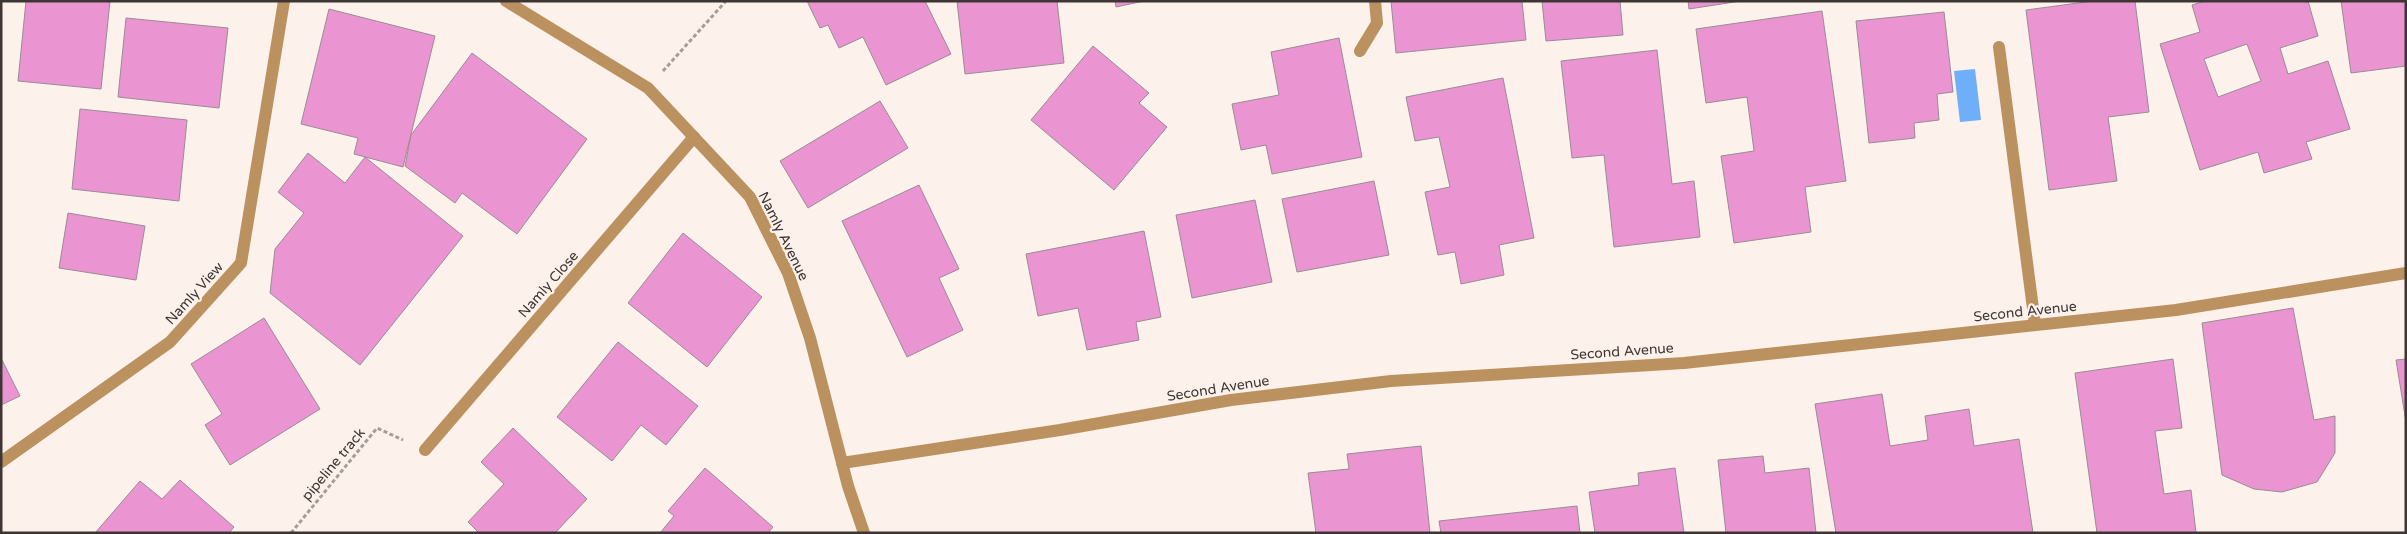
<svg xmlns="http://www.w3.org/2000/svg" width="2407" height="534" viewBox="0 0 2407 534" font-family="'Varela Round',sans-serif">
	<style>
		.water { fill: #6faef8 }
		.building { fill: #ea95d1; stroke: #998c95; fill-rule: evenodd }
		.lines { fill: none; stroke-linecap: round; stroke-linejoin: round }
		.path { stroke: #a69c98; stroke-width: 3; stroke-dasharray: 4 2.5; stroke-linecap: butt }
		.minor { stroke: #bb925f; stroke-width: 12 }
		.labels { text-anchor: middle; stroke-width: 4.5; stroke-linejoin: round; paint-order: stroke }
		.street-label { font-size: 14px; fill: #3d3634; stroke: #fdf1eb }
	</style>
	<rect width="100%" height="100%" fill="#fdf1eb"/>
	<path class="water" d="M1975,69L1981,120L1960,122L1954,71Z"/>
	<g class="building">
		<path d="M26,1H110L101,89L18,81Z"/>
		<path d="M807,1H925L951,54L886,85L863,37L839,48L828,25L820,28Z"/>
		<path d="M957,1H1057L1064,63L965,74Z"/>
		<path d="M1115,1H1144L1116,7Z"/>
		<path d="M1391,1H1522L1526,40L1396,53Z"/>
		<path d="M1542,1H1620L1623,35L1546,41Z"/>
		<path d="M1688,1H1741L1689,9Z"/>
		<path d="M2093,1H2135L2149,112L2108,117L2117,181L2049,190L2026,10Z"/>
		<path d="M2205,1H2308L2318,36L2280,48L2288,74L2328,61L2350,129L2306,142L2312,159L2264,173L2258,152L2200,170L2160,44L2200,32L2192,5ZM2247,44L2261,81L2218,97L2204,59Z"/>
		<path d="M2341,1H2406V66L2351,73Z"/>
		<path d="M329,9L435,36L403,167L354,154L358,138L301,124Z"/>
		<path d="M1822,11L1846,181L1805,187L1811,232L1734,243L1721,156L1754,151L1747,97L1706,103L1696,29Z"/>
		<path d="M1944,12L1953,92L1937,94L1939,120L1914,123L1915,138L1869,143L1856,21Z"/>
		<path d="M126,18L228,28L219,108L118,97Z"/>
		<path d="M1339,38L1362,157L1272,174L1266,145L1241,150L1232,104L1279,95L1271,52Z"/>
		<path d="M1093,46L1149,93L1139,103L1167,127L1114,190L1031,120Z"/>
		<path d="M1657,50L1672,184L1694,181L1700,237L1614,247L1604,155L1572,158L1561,61Z"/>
		<path d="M472,53L587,139L517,234L462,193L455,203L405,166L411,135Z"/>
		<path d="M1503,78L1534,238L1499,245L1504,275L1461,284L1455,252L1438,255L1425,192L1450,187L1439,137L1415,141L1406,97Z"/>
		<path d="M880,101L908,148L808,208L780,161Z"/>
		<path d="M80,109L187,120L179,201L72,189Z"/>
		<path d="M308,153L345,183L365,157L463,236L360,365L270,293L275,249L304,213L278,192Z"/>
		<path d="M1374,181L1389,255L1297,272L1282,199Z"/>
		<path d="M919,185L959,269L939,278L963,330L907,357L842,221Z"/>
		<path d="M1255,200L1272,282L1192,298L1176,215Z"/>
		<path d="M68,213L145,226L136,280L59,268Z"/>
		<path d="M1144,231L1161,317L1136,322L1139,340L1087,350L1078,308L1038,316L1026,254Z"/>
		<path d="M683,233L762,297L707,367L628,303Z"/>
		<path d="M2293,308L2314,420L2335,416V453L2317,482L2282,492L2254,489L2222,475L2202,323Z"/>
		<path d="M264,318L320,409L230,465L205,425L222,414L191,364Z"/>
		<path d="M618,342L698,406L666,445L641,425L612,461L557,417Z"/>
		<path d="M1,358L20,396L1,405Z"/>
		<path d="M2173,359L2182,428L2155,431L2164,494L2191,490L2196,533H2097L2075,373Z"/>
		<path d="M2406,359V422L2396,360Z"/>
		<path d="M1882,394L1890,446L1928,440L1925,416L1969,409L1974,446L2019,439L2033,533H1836L1815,404Z"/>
		<path d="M513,428L587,499L555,533H479L468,522L504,484L481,462Z"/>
		<path d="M1421,446L1430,533H1316L1308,473L1349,469L1347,454Z"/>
		<path d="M1763,456L1765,473L1809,468L1816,533H1726L1718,460Z"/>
		<path d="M705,468L773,527L768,533H660L674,516L668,511Z"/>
		<path d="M1675,468L1684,533H1595L1589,492L1639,485L1638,473Z"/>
		<path d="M180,480L234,527L229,533H95L140,481L162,499Z"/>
		<path d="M1577,506L1580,533H1441L1439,521Z"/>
	</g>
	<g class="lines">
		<g class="path">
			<path d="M663,71L726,1"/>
			<path d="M291,533L377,428L403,440"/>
		</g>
		<g class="minor">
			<path d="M506,1L648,88L750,197L788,273L810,338L848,486L864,533"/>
			<path d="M1999,47L2035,324"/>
			<path d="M1360,51L1377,23L1375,1"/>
			<path d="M425,450L694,137"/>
			<path d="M1,462L170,342L241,263L284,1"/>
			<path d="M842,463L1060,430L1231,400L1391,381L1684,363L2176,310L2406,273"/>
		</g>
	</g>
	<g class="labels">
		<g class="street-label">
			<text transform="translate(784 236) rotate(64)" y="5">Namly Avenue</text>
			<text transform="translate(548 284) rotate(-49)" y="5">Namly Close</text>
			<text transform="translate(194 293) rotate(-48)" y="5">Namly View</text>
			<text transform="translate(2025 311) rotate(-6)" y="5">Second Avenue</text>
			<text transform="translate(1622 351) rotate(-4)" y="5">Second Avenue</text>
			<text transform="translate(1218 388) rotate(-9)" y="5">Second Avenue</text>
			<text transform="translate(333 464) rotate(-50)" y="5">pipeline track</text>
		</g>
	</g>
	<rect width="2407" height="534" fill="none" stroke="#3d3634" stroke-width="5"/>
</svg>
